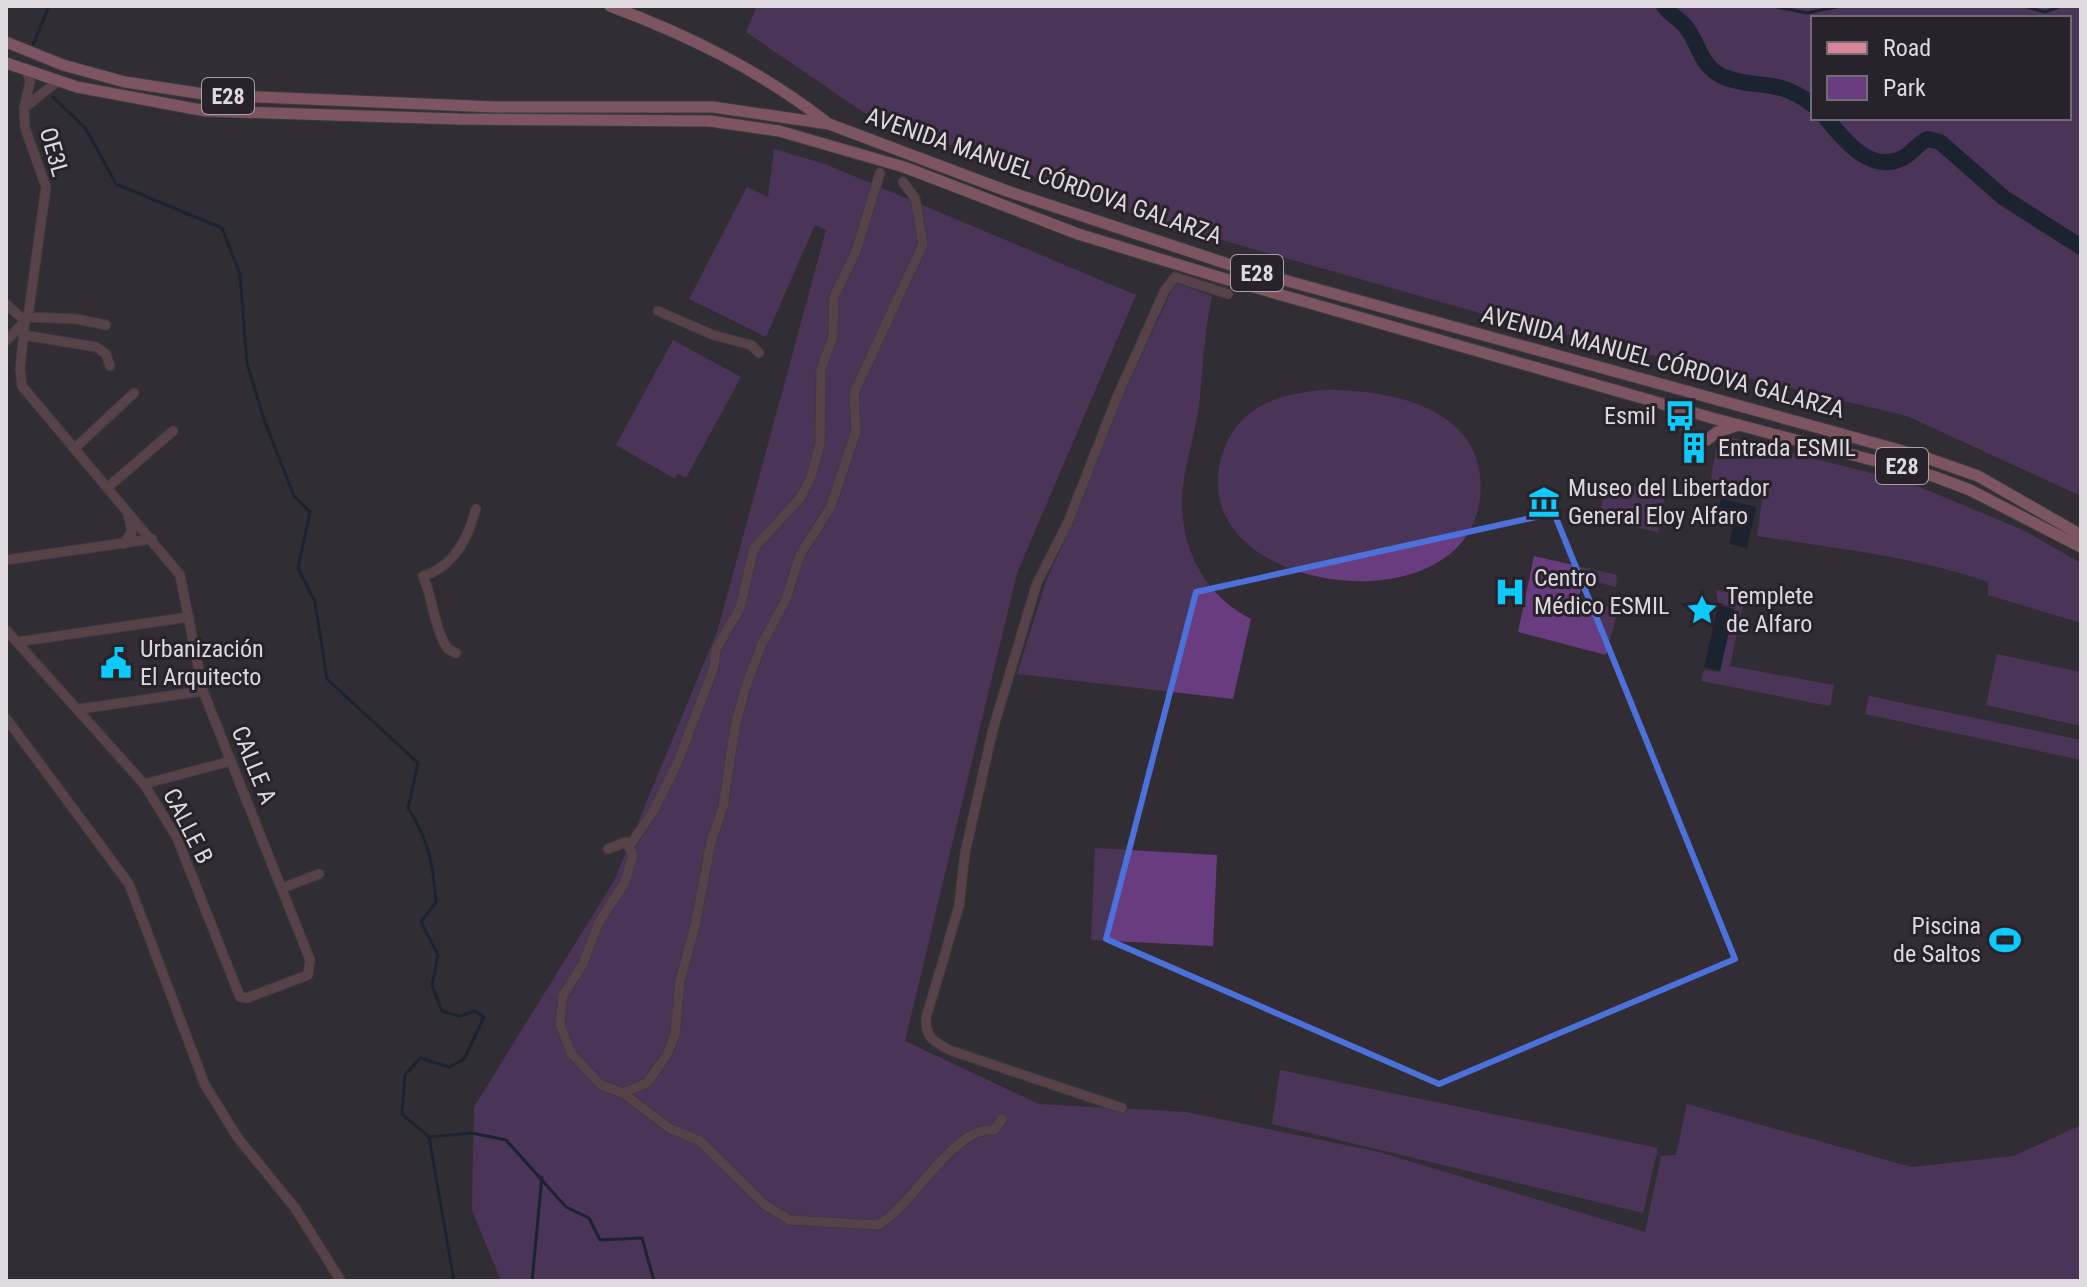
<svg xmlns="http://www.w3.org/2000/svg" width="2087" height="1287" viewBox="0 0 2087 1287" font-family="'Roboto Condensed',sans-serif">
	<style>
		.green { fill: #693c80; fill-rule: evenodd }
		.water { fill: #01172b }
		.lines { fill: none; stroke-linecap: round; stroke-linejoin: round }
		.stream { stroke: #01172b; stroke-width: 3 }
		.river { stroke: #01172b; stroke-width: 16 }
		.minor-casing { stroke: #4d4950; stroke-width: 11 }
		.major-casing { stroke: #4d4950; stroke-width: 13 }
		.minor { stroke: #855b65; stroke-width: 9 }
		.major { stroke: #da8499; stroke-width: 11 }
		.marked { fill: none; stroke: #4d71da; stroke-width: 6; stroke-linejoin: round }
		.labels { text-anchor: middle; stroke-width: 6; stroke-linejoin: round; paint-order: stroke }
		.shield { fill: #28232b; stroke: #a7a2a9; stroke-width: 2 }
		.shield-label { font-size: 22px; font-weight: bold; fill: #ddd9df }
		.street-label { font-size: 24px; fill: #ddd9df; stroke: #28232b }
		.poi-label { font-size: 24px; fill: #ddd9df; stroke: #28232b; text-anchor: start }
	</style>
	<rect width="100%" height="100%" fill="#322d35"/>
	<g class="green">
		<path d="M757,6H2081V496L1907,416L1501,319L1148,219L863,112L746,32ZM1813,18H2069V118H1813Z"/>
		<path d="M774,149L825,164L1136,295L1017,573L905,1041L1039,1104L1186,1112L1379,1152L1645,1232L1661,1156L1676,1155L1687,1104L1911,1167L2014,1156L2081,1125V1281H501L472,1210L474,1107L614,881L718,629L826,230L815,225L766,337L689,299L747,187L768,197Z"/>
		<path d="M1175,283L1212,296C1204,333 1203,369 1199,406C1195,436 1183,468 1182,498C1181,550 1205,596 1251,619L1233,699L1017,674L1046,581L1080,507L1119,404Z"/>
		<path d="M673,340L741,377L686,478L678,474L675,479L616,445Z"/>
		<path d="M1323,390C1391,389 1490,408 1480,498C1465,636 1168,591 1225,447C1242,404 1281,394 1323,390Z"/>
		<path d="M1729,437L1910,483L2023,530L2081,563V623L1988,595V582C1913,556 1836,549 1757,536L1763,493L1711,479L1716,449Z"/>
		<path d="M1606,482L1666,491L1658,532L1599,519Z"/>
		<path d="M1534,556L1617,575L1616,587L1584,579L1578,599L1618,609L1606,655L1518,632Z"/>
		<path d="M1716,590L1745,595L1730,666L1834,685L1830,706L1701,681L1704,670L1719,672L1735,608L1718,603Z"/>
		<path d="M1997,654L2081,672V726L1986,705Z"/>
		<path d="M1869,696L2081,740V760L1865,714Z"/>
		<path d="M1095,848L1217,855L1213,946L1091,940Z"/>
		<path d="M1280,1070L1658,1148L1643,1213L1272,1124Z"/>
	</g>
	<g class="water">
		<path d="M1721,499L1756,507L1747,548L1729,544L1736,511L1719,507Z"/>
		<path d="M1718,605L1734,609L1720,671L1704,667Z"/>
	</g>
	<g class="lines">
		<g class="stream">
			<path d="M1772,6L1807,13L1841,6"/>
			<path d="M2023,6L2045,12L2061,6"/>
			<path d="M33,45L49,6"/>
			<path d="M53,97L86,129L116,184L222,228L240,274L247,363L263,417L294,496L310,512L298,568L315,602L327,679L418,763L408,808C429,841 433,863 436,902L421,922L438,955L432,985L442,1011L459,1016L475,1011L484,1017L464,1059L449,1067L420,1058L405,1075L402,1114L429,1137L454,1281"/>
			<path d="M429,1137L472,1133L506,1140L566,1207L589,1218L600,1240L642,1238L654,1281"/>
			<path d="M532,1281L542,1177"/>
		</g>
		<g class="river">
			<path d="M1664,6C1670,15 1680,19 1686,27C1700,45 1700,67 1724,77C1757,90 1778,77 1813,105"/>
			<path d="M1826,118C1844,140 1870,174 1903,158C1912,153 1918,143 1928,139L1940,142L2004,198L2081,247"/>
		</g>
		<defs>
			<g id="minor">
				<path d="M24,108L58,81"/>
				<path d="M6,304L25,321L6,341"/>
				<path d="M658,311L713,335L751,345L759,353"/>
				<path d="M28,317L76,319L106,325"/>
				<path d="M23,335L96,347L106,354L110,366"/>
				<path d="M75,448L134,393"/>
				<path d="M108,487L173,431"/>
				<path d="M123,544L132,532L128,514"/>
				<path d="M6,560L152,539"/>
				<path d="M6,630L144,784L177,838L240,997L247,998L308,975L310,960L203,691L180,575L22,386L20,369L25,321L28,317L46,187L25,128L24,108L30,82L27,72"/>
				<path d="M17,642L189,617"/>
				<path d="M456,653L448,649C433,627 434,601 423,576C454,567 468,538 476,509"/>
				<path d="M80,709L203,691"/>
				<path d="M6,718L129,884L205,1085L238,1138L295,1208L341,1281"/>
				<path d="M144,784L231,761"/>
				<path d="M630,845L653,812L677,764L714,667L716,649L740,608L754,548L800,498L811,477L820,444L821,369L833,337L834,297L856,251L880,173"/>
				<path d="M608,849L626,842L633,855L625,882L598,924L583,964L563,995L560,1024L571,1053L601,1085L623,1093L669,1128L700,1141L765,1205L790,1220L878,1225C912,1207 954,1125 994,1130L1002,1119"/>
				<path d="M282,888L319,874"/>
				<path d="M623,1093L647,1083L667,1055L675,1034L680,981L695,926L711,842L723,807L735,727L745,689L761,646L786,599L800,555L831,506L856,431L854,393L923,244L915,198L903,182"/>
				<path d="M1122,1108L952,1051C935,1043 925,1038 926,1018L959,906L965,853L993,729L1037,583L1069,520L1117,397L1165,290L1175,277L1228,294"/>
			</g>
			<g id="major">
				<path d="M610,6C688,35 759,70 825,121"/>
				<path d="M6,42L63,65L125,82L210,95L495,107H713L829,124L1007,191L1237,267L1921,456L1978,476L2081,535"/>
				<path d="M6,63L77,87L206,111L458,119L710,121L779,131L904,167L1078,234L1222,278L1712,418L1933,476L1970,490L2081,547"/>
				<path d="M1673,407L1688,430"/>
				<path d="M1707,440L1717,432L1739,425"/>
			</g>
		</defs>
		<use href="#minor" class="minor-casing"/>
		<use href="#major" class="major-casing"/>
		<use href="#minor" class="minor"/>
		<use href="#major" class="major"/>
	</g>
	<path d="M0 0H2087V1287H0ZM1554,513L1735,959L1439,1084L1106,939L1196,592Z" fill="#322d35" fill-opacity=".55" fill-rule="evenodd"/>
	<path class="marked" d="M1554,513L1735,959L1439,1084L1106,939L1196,592Z"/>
	<defs>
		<symbol id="bus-bare" viewBox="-9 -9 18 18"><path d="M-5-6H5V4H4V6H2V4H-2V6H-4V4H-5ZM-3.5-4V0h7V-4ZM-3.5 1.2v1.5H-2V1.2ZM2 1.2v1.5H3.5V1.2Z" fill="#0ccafa" stroke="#28232b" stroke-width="2.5" paint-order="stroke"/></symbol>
		<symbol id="building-bare" viewBox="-9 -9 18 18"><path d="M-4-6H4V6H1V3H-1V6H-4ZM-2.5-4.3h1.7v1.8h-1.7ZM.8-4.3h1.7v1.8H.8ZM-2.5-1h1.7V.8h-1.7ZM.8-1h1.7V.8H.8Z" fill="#0ccafa" stroke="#28232b" stroke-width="2.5" paint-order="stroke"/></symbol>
		<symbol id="museum-bare" viewBox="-9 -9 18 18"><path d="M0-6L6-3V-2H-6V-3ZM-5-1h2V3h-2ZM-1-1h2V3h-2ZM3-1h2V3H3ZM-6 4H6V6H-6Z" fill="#0ccafa" stroke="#28232b" stroke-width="2.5" paint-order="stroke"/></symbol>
		<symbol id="hospital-bare" viewBox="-9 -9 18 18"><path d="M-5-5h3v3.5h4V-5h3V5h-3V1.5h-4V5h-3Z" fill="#0ccafa" stroke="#28232b" stroke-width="2.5" paint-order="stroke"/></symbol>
		<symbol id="sight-bare" viewBox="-9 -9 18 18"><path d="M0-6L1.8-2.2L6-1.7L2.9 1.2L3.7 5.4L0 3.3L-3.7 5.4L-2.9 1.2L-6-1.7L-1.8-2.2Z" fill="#0ccafa" stroke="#28232b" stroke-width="2.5" paint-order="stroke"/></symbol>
		<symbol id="civic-bare" viewBox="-9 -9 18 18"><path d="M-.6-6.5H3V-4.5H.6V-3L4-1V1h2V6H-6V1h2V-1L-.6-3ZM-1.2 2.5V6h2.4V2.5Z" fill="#0ccafa" stroke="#28232b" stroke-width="2.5" paint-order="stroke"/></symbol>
		<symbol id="stadium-bare" viewBox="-9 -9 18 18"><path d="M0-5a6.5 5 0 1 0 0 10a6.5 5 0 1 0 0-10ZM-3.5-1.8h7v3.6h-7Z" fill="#0ccafa" stroke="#28232b" stroke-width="2.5" paint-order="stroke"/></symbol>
	</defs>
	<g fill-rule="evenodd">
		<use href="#bus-bare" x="1658" y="394" width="44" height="44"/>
		<use href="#building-bare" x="1672" y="426" width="44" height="44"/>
		<use href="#museum-bare" x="1522" y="480" width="44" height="44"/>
		<use href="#hospital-bare" x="1488" y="570" width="44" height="44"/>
		<use href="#sight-bare" x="1680" y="588" width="44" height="44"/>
		<use href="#civic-bare" x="94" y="641" width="44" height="44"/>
		<use href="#stadium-bare" x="1983" y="918" width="44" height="44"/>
	</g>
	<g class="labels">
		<g class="shield">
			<rect x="202" y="78" width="52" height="36" rx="6"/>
			<rect x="1231" y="255" width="52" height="36" rx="6"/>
			<rect x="1876" y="448" width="52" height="36" rx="6"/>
		</g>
		<g class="shield-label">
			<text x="228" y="104">E28</text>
			<text x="1257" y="281">E28</text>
			<text x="1902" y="474">E28</text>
		</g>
		<g class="street-label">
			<text transform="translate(54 152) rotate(74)" y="8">OE3L</text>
			<text transform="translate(1044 176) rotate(19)" y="8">AVENIDA MANUEL CÓRDOVA GALARZA</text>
			<text transform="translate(1663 362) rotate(15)" y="8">AVENIDA MANUEL CÓRDOVA GALARZA</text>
			<text transform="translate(254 765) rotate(68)" y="8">CALLE A</text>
			<text transform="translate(188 826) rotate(63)" y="8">CALLE B</text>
		</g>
		<g class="poi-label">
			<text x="1656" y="424" text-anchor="end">Esmil</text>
			<text x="1718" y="456">Entrada ESMIL</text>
			<text x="1568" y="496">Museo del Libertador<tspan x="1568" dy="28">General Eloy Alfaro</tspan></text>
			<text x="1534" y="586">Centro<tspan x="1534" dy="28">Médico ESMIL</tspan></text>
			<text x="1726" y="604">Templete<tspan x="1726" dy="28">de Alfaro</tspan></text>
			<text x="140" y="657">Urbanización<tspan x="140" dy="28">El Arquitecto</tspan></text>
			<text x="1981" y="934" text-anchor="end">Piscina<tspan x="1981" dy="28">de Saltos</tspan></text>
		</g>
	</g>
	<rect width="2087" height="1287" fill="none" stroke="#ddd9df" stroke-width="16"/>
	<rect x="1811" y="16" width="260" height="104" fill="#28232b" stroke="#706c73" stroke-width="2"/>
	<rect x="1827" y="42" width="40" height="12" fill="#da8499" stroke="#706c73" stroke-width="2"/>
	<text x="1883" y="56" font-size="24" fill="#ddd9df">Road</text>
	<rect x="1827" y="76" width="40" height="24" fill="#693c80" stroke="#706c73" stroke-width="2"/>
	<text x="1883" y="96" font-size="24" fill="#ddd9df">Park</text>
</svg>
